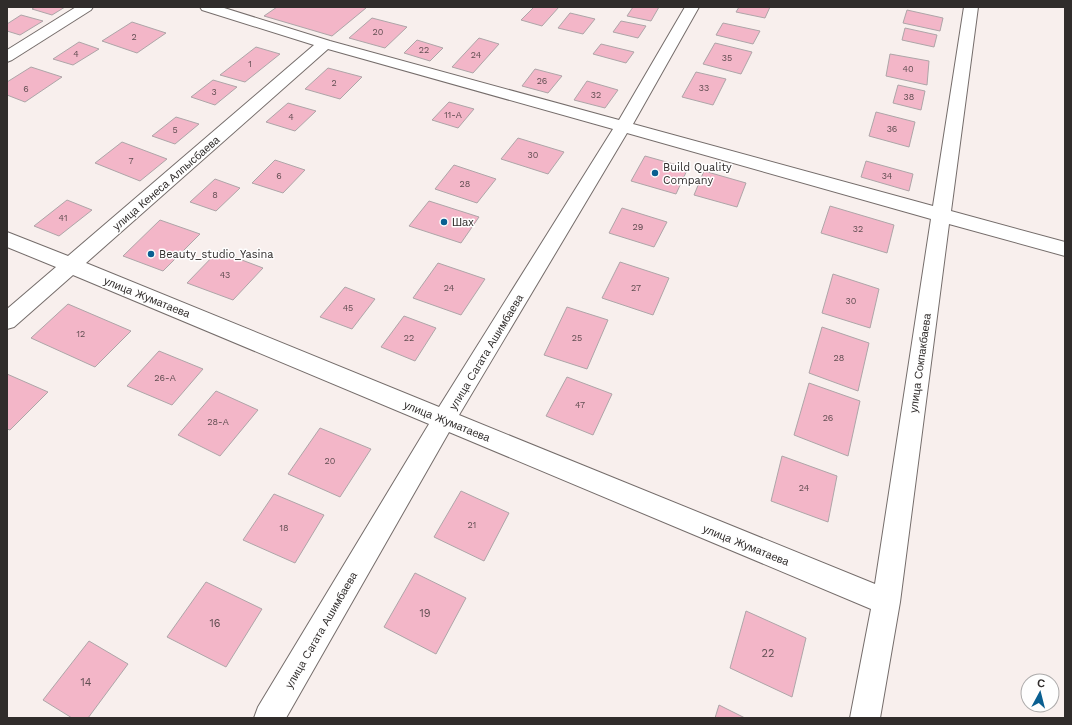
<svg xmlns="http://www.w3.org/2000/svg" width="1072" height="725" viewBox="0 0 1072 725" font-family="'Work Sans',sans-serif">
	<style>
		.building { fill: #f3b6c8; stroke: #aea5a8 }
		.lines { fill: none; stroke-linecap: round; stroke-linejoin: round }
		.minor-casing { stroke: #756d6b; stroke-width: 2 }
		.minor { fill: #fff; fill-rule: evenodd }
		.poi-dot { fill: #095f91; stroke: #fefefe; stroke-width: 1.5 }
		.labels { text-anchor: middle; stroke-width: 3; stroke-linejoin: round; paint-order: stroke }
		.number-label { font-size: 9px; fill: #614e52 }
		.poi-label { font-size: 11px; fill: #302c2b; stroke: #fefefe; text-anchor: start }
		.street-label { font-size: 11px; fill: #302c2b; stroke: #fefefe }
		.near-number-label { font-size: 11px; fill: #614e52 }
	</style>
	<rect width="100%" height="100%" fill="#f8efed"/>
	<g class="building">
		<path d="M35,7H65L52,15L32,9Z"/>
		<path d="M277,7H363L366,8L332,36L264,16Z"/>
		<path d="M534,7H559L542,26L521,20Z"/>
		<path d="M633,7H659L651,21L627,16Z"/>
		<path d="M739,7H770L765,18L736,12Z"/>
		<path d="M907,10L943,18L940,31L903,23Z"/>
		<path d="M570,13L595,19L583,34L558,28Z"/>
		<path d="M21,15L43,21L20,35L7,31V24Z"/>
		<path d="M372,18L407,27L385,48L349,38Z"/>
		<path d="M621,21L646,26L638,38L613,32Z"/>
		<path d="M132,22L166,33L137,53L102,41Z"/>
		<path d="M723,23L760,31L753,44L716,35Z"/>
		<path d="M905,28L937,35L934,47L902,40Z"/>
		<path d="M479,38L499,44L473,73L452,67Z"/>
		<path d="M417,40L443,48L430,61L404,53Z"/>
		<path d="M79,42L99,49L73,65L53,59Z"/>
		<path d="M715,43L752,52L741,74L703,64Z"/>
		<path d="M601,44L634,52L626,63L593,54Z"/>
		<path d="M256,47L280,54L245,82L220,75Z"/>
		<path d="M890,54L929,61L927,85L886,76Z"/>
		<path d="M31,67L62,77L25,102L7,95V82Z"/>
		<path d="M328,68L362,77L340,99L305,89Z"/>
		<path d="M535,69L562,76L548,93L522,86Z"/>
		<path d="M696,72L726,79L713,105L682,97Z"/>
		<path d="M213,80L237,87L215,105L191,97Z"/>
		<path d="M587,81L618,90L605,108L574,100Z"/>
		<path d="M898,85L925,91L921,110L893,103Z"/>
		<path d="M449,102L474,109L458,128L432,120Z"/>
		<path d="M288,103L316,111L295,131L266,122Z"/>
		<path d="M876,112L915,122L909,147L869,136Z"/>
		<path d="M176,117L199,124L175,144L152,136Z"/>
		<path d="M518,138L564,152L548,174L501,159Z"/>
		<path d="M122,142L167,159L140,181L95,163Z"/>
		<path d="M645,156L688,168L676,194L631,181Z"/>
		<path d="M275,160L305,170L283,193L252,183Z"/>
		<path d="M866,161L913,174L909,191L861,177Z"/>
		<path d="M454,165L496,179L477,203L435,189Z"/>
		<path d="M704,171L746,183L737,207L694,195Z"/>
		<path d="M215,179L240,188L216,211L190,202Z"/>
		<path d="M67,200L92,210L59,236L34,226Z"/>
		<path d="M429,201L479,217L461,243L409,226Z"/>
		<path d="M830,206L894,225L887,253L821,233Z"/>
		<path d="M622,208L667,222L654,247L609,233Z"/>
		<path d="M160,220L200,234L163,271L123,256Z"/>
		<path d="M218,251L263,268L233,300L187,283Z"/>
		<path d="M620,262L669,278L653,315L602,298Z"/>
		<path d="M438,263L485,279L461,315L413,298Z"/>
		<path d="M833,274L879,289L870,328L822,313Z"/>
		<path d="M345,287L375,299L352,329L320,317Z"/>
		<path d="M68,304L131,331L95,367L31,338Z"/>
		<path d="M567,307L608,320L587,369L544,355Z"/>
		<path d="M404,316L436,328L415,361L381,347Z"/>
		<path d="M822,327L869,343L858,391L809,373Z"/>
		<path d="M159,351L203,369L172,405L127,386Z"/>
		<path d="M7,374L48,392L10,430L7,429Z"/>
		<path d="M567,377L612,394L593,435L546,416Z"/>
		<path d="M809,383L860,401L848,456L794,435Z"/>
		<path d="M216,391L258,410L220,456L178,435Z"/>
		<path d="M320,428L371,449L340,497L288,474Z"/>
		<path d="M782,456L837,476L828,522L771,501Z"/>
		<path d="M461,491L509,513L484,561L434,537Z"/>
		<path d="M274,494L324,515L295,563L243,540Z"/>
		<path d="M415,573L466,598L436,654L384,627Z"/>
		<path d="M206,582L262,609L226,667L167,637Z"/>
		<path d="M746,611L806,638L792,697L730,668Z"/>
		<path d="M89,641L128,664L88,718H72L43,700Z"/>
		<path d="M719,705L745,718H715Z"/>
	</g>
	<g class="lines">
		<defs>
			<g id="minor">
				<path d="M76,7H93L91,10L12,60L7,62V50Z"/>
				<path d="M200,7H221L330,41L619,120L685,7H699L633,124L933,206L964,7H978L951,211L1065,242V256L949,224L900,602L880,718H850L871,609L449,432L286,718H254L258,707L429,424L73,275L14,327L7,329V309L56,267L7,247V232L68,256L314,45L202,10ZM328,49L613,129L439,407L86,263ZM627,133L931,219L875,584L459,415Z"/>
			</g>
		</defs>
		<use href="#minor" class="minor-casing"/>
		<use href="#minor" class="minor"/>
	</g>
	<g class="poi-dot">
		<circle cx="655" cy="173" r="4"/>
		<circle cx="444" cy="222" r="4"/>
		<circle cx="151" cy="254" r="4"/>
	</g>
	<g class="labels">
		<g class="number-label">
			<text x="378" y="35">20</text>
			<text x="134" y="40">2</text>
			<text x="424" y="53">22</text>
			<text x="76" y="57">4</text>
			<text x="476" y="58">24</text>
			<text x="727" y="61">35</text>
			<text x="250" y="67">1</text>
			<text x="908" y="72">40</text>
			<text x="542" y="84">26</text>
			<text x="334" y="86">2</text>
			<text x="704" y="91">33</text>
			<text x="26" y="92">6</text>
			<text x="214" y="95">3</text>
			<text x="596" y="98">32</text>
			<text x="909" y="100">38</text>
			<text x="453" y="118">11-А</text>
			<text x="291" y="120">4</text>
			<text x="892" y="132">36</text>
			<text x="175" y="133">5</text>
			<text x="533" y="158">30</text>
			<text x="131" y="164">7</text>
			<text x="279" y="179">6</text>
			<text x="887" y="179">34</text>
			<text x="465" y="187">28</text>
			<text x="215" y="198">8</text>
			<text x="63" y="221">41</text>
			<text x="638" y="230">29</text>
			<text x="858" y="232">32</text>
			<text x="225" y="278">43</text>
			<text x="449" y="291">24</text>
			<text x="636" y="291">27</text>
			<text x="851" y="304">30</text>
			<text x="348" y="311">45</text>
			<text x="81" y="337">12</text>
			<text x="409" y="341">22</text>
			<text x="577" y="341">25</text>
			<text x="839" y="361">28</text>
			<text x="165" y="381">26-А</text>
			<text x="580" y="408">47</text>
			<text x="828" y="421">26</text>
			<text x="218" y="425">28-А</text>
			<text x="330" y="464">20</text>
			<text x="804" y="491">24</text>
			<text x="472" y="528">21</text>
			<text x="284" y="531">18</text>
		</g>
		<g class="poi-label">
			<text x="663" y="171">Build Quality<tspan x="663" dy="13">Company</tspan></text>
			<text x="452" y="226">Шах</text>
			<text x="159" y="258">Beauty_studio_Yasina</text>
		</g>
		<g class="street-label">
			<text transform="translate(166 183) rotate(-41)" y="4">улица Кенеса Алпысбаева</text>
			<text transform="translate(147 297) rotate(22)" y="4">улица Жуматаева</text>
			<text transform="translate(486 352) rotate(-59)" y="4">улица Сагата Ашимбаева</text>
			<text transform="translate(920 363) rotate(-82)" y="4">улица Сокпакбаева</text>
			<text transform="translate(447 421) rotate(22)" y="4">улица Жуматаева</text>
			<text transform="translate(746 545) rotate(22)" y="4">улица Жуматаева</text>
			<text transform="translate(321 630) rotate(-60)" y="4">улица Сагата Ашимбаева</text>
		</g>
		<g class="near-number-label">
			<text x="425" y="617">19</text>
			<text x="215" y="627">16</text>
			<text x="768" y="657">22</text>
			<text x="86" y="686">14</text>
		</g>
	</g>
	<rect width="1072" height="725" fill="none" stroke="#302c2b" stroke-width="16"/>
	<g transform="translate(1040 693) rotate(7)"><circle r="19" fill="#fefefe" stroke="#acaaaa"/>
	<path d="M0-3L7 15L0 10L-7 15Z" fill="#095f91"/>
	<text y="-6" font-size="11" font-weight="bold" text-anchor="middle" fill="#302c2b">С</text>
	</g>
</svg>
